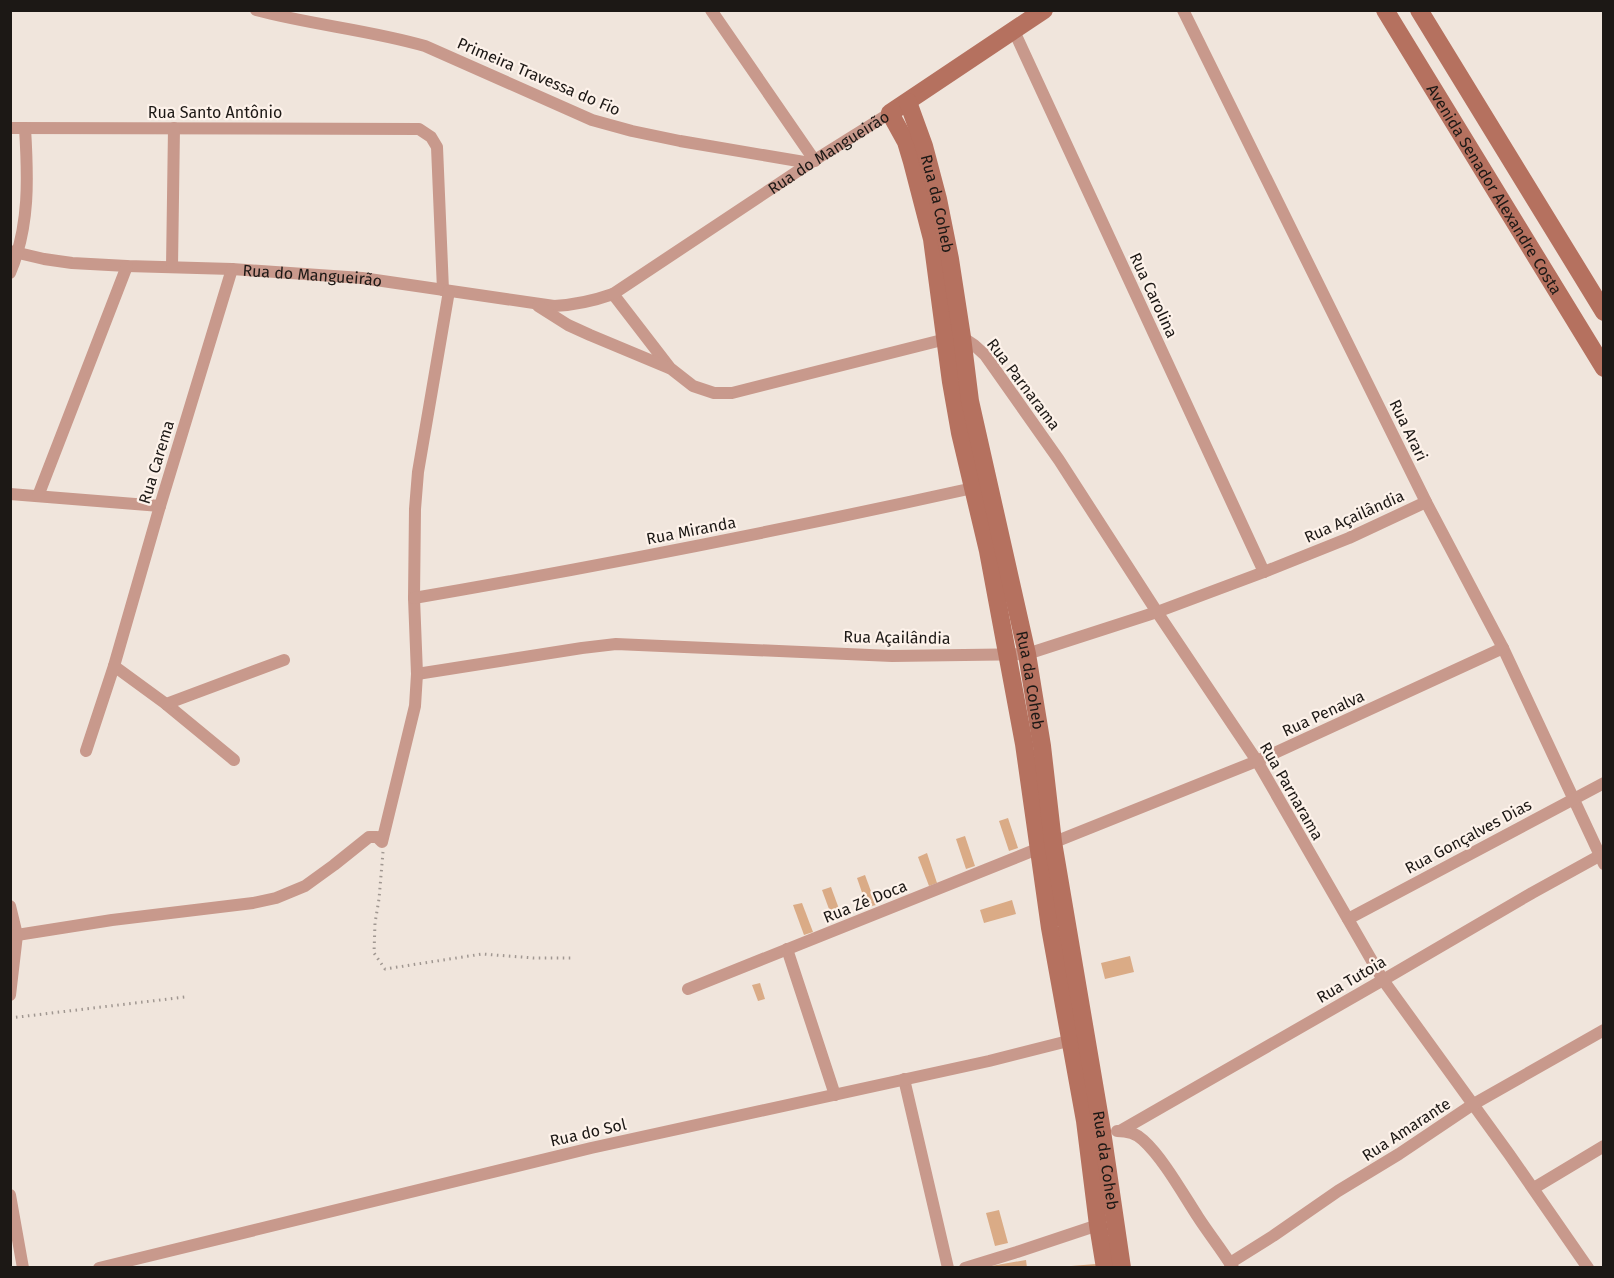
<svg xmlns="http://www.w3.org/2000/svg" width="1614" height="1278" viewBox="0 0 1614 1278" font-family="'Fira Sans',sans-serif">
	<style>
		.building { fill: #daab86 }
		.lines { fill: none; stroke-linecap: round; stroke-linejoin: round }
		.path { stroke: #a09791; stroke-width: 3; stroke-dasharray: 1.5 4.5; stroke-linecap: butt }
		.street { stroke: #c8998c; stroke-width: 12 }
		.secondary { stroke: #b5715f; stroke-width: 18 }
		.labels { text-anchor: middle; stroke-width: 4.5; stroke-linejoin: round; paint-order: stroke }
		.street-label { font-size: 16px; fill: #1c1815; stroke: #fdf2ea }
	</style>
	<rect width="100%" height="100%" fill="#f0e5dc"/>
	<g class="building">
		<path d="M1008,818L1018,848L1009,851L999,821Z"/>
		<path d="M965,836L975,866L966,869L956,839Z"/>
		<path d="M927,853L937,883L929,886L918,857Z"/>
		<path d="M865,875L876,905L867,907L857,878Z"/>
		<path d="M831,887L842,917L833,920L822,890Z"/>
		<path d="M1012,900L1016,914L984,923L980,910Z"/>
		<path d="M802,903L813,932L804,935L793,905Z"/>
		<path d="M1130,956L1134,972L1105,979L1101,963Z"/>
		<path d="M760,983L765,999L758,1001L752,985Z"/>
		<path d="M999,1210L1008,1243L995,1246L986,1213Z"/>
		<path d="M1026,1260L1027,1268H991V1266Z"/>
		<path d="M1096,1264V1268H1071V1266Z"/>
	</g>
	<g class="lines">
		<g class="path">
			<path d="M383,852L379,899L375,923L374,953L385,969L482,954L534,958H574"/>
			<path d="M10,1018L185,997"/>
		</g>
		<g class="street">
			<path d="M256,10C312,25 370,30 425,46L592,120L632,131L680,141L810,163"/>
			<path d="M711,10L815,161"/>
			<path d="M1183,10L1426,502L1503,648L1604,864"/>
			<path d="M1014,31L1264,572"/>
			<path d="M10,128L419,129L431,137L437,147L443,290"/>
			<path id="s1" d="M10,251L44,259L72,263L127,266L232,269L362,278L554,306C575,305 593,301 613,294L670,368L693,386L714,393H732L946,339L962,337L974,345L985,355L1059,460L1157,612L1257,761L1383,980L1509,1154L1588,1268"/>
			<path d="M172,267L174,128"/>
			<path d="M10,273C30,226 28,177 25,128"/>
			<path d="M449,291L418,472L415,509L414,598L417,674L582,648L616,644L892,656L1027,654L1157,612L1264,572L1349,538L1426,502"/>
			<path id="s2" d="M613,294L810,163L890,113"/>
			<path d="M538,306L568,325L590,335L669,368"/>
			<path d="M10,494L160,506"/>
			<path d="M38,496L127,266"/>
			<path d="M414,598C601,566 787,529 973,488"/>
			<path d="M114,666L166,704L234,760"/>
			<path d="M166,704L284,660"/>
			<path d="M86,751L114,666L160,506L232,269"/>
			<path d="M10,906L17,935L10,995"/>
			<path d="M1348,919L1604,783"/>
			<path d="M17,935L112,920L253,903L276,898L305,886L334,865L369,837H377L382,842L415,706L417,674"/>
			<path d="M787,949L835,1095"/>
			<path d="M688,989L1257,761L1503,648"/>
			<path d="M904,1079L948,1268"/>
			<path d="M1117,1131C1127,1131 1136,1133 1143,1140C1163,1158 1183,1194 1198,1217C1209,1234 1222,1250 1233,1268"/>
			<path d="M1120,1131L1383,980L1532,893L1599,856"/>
			<path d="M1534,1188L1604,1146"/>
			<path d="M10,1195L23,1268"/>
			<path d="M1230,1263L1273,1236L1338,1191L1399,1154L1472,1105L1604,1030"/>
			<path d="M99,1268L591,1148L989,1061L1076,1039"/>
			<path d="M965,1268L1017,1252L1098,1225"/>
		</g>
		<g class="secondary">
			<path d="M1044,10L890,113L906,142L912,162L932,239L951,382L960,433L988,551L1024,744L1050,928L1085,1121L1098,1225L1105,1268"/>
			<path id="s3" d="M1385,10L1604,368"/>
			<path d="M1419,10L1604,312"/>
			<path id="s4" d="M908,102L924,146L938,199L950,259L962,337L970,401L1027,654L1042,746L1053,842L1102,1131L1122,1268"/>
		</g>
	</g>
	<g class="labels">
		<g class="street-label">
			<text transform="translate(539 76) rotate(23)" y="6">Primeira Travessa do Fio</text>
			<text x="215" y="118">Rua Santo Antônio</text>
			<text dy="6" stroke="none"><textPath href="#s2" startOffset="258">Rua do Mangueirão</textPath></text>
			<text dy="6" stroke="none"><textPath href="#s3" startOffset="210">Avenida Senador Alexandre Costa</textPath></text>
			<text dy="6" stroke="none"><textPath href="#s4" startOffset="106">Rua da Coheb</textPath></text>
			<text dy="6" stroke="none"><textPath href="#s1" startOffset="304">Rua do Mangueirão</textPath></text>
			<text transform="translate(1154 295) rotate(65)" y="6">Rua Carolina</text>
			<text transform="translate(1024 384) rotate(53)" y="6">Rua Parnarama</text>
			<text transform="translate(1409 430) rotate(64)" y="6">Rua Arari</text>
			<text transform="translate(156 462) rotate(-73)" y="6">Rua Carema</text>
			<text transform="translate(1354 516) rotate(-24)" y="6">Rua Açailândia</text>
			<text transform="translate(691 530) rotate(-11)" y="6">Rua Miranda</text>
			<text transform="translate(897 637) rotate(1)" y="6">Rua Açailândia</text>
			<text dy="6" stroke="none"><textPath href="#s4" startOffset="592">Rua da Coheb</textPath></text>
			<text transform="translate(1323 713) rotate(-25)" y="6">Rua Penalva</text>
			<text transform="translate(1292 791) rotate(60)" y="6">Rua Parnarama</text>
			<text transform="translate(1468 836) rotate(-28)" y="6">Rua Gonçalves Dias</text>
			<text transform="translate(865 901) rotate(-22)" y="6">Rua Zé Doca</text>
			<text transform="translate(1351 979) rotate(-30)" y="6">Rua Tutoia</text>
			<text transform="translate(1406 1129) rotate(-33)" y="6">Rua Amarante</text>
			<text transform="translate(588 1132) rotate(-13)" y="6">Rua do Sol</text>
			<text dy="6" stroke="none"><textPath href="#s4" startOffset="1078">Rua da Coheb</textPath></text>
		</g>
	</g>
	<rect width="1614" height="1278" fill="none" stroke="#1c1815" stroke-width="24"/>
</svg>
